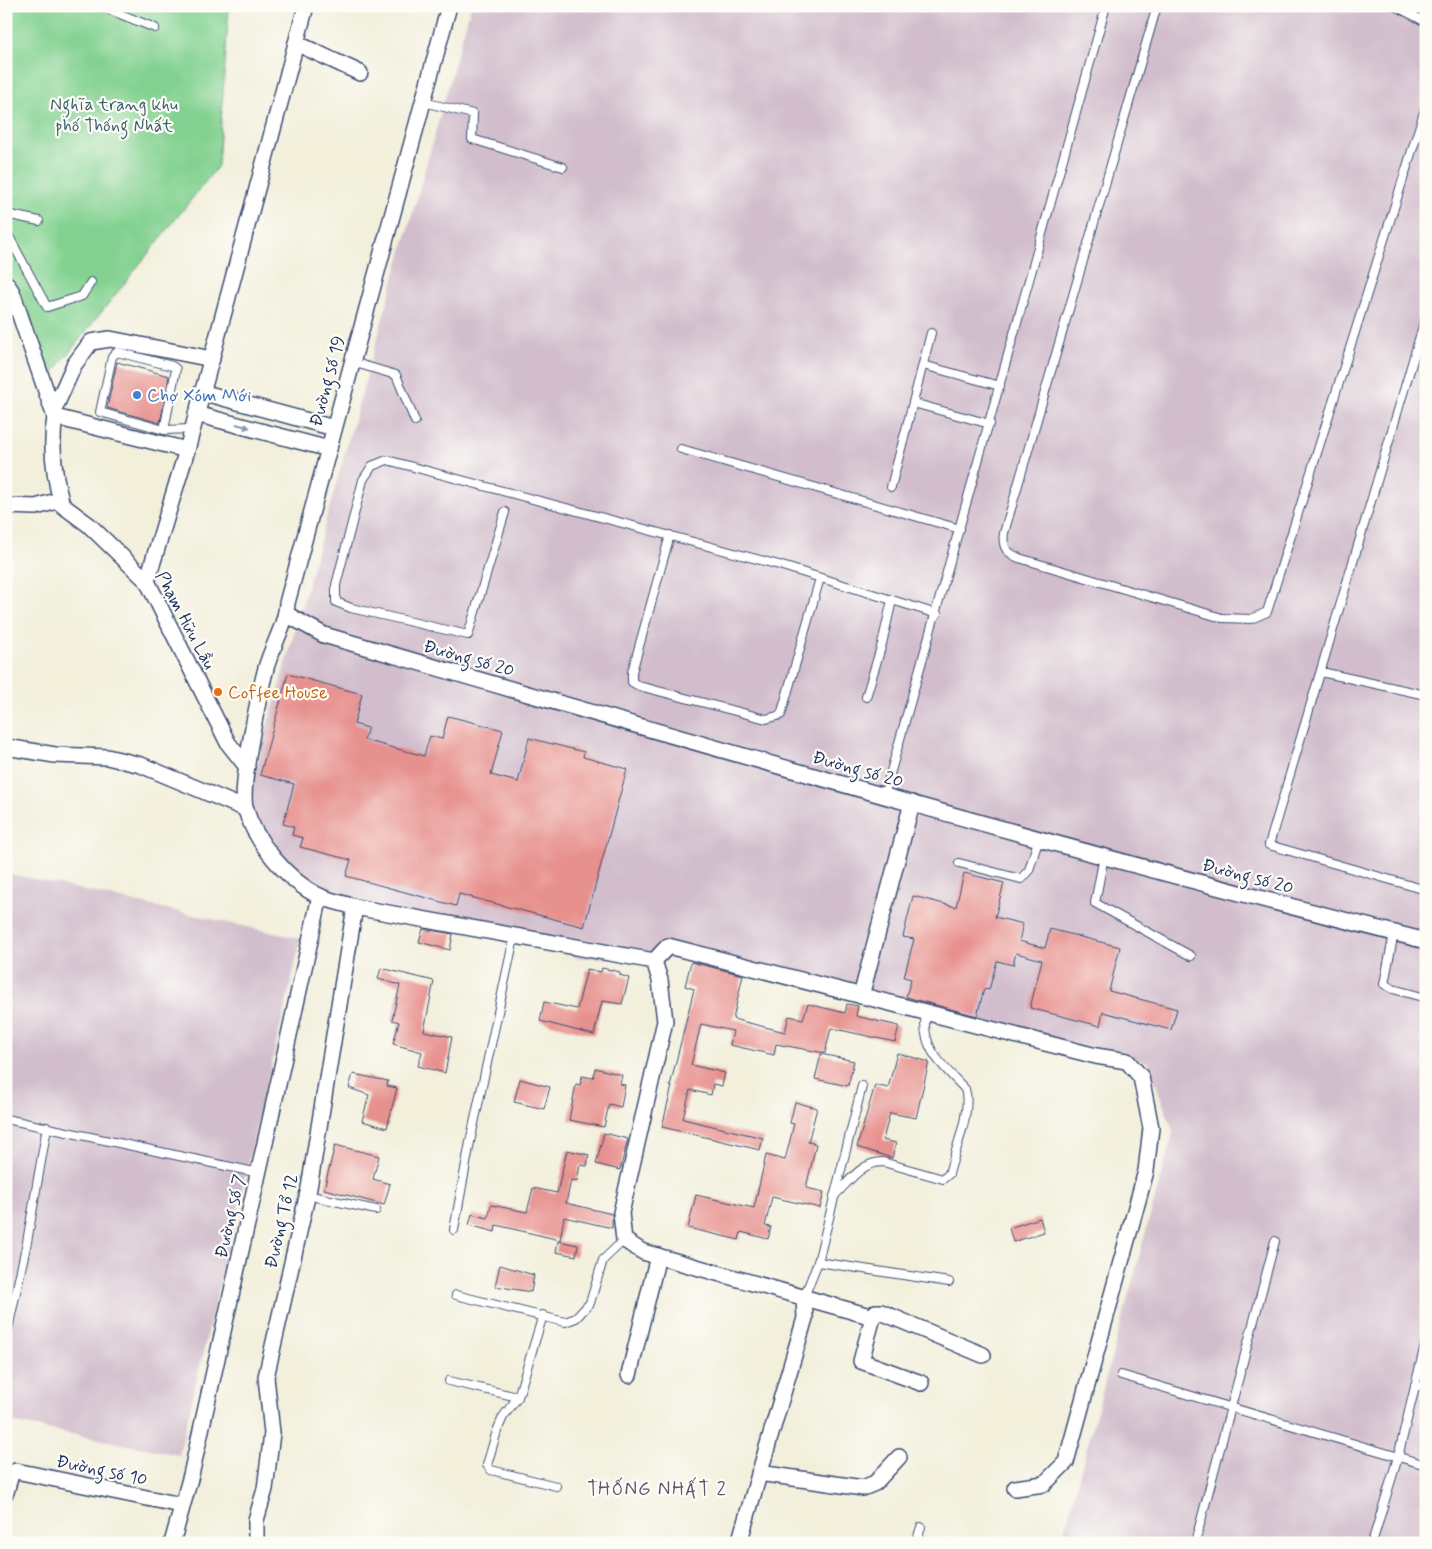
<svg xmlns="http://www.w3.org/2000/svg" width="1432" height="1549" viewBox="0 0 1432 1549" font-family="Mynerve,sans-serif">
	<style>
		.industrial { fill: #d1bdcc }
		.green { fill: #82d190; stroke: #4e8077 }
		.building { fill: #e7918e }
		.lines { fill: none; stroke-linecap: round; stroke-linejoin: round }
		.service-casing { stroke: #3b4c71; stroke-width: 10 }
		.minor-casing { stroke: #3b4c71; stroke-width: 18 }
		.service { stroke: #fff; stroke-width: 8 }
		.minor { stroke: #fff; stroke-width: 15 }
		.oneway { fill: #8d97ae }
		.shop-dot { fill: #3f7fe0; stroke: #fdfcf7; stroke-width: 2 }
		.food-dot { fill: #e8710a; stroke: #fdfcf7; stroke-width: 2 }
		.labels { text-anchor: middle; stroke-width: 4.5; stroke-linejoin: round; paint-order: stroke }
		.park-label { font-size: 18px; fill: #3a606d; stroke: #fdfcf7 }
		.street-label { font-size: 18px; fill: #1b2f5e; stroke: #fdfcf7 }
		.shop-label { font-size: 18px; fill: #366cbe; stroke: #fdfcf7; text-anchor: start }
		.food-label { font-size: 18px; fill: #c56008; stroke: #fdfcf7; text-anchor: start }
		.neighbourhood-label { font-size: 19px; letter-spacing: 1px; fill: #62516f; stroke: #fdfcf7 }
	</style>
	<rect width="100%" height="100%" fill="#fdfcf7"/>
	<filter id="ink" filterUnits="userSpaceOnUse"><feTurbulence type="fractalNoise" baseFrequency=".02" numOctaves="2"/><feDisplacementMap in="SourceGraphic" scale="10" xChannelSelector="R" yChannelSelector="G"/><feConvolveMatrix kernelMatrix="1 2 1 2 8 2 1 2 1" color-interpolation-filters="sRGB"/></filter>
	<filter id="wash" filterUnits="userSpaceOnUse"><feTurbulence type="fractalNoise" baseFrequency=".0096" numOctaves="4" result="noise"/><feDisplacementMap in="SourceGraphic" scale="20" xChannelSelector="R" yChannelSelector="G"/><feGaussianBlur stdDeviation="1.12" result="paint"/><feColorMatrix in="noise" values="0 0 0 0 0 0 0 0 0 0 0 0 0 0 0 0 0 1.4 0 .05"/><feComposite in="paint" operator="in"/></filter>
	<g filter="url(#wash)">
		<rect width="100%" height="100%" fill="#f2efdb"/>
		<g class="industrial">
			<path d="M471,6H1426V1543H1061L1173,1132L1148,1062L700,958H580L325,891L288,870L267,842L247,800Z"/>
			<path d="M6,873L301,939L179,1455L6,1421Z"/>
		</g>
		<path class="green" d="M6,6H229L218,166L49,378L29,318L6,272Z"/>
		<g id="blocks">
			<g class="building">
				<path d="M117,362L169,376L160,423L107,408Z"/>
				<path d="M288,674L362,694L354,724L368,728L364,740L424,756L430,736L442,739L448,716L503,730L491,775L518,782L529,738L584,752L583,757L627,769L584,927L459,894L456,906L346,876L351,860L300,847L303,838L292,835L294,827L283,824L294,784L260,775Z"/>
				<path d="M964,873L1004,883L995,917L1023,924L1019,941L1045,948L1050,929L1120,947L1109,991L1177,1009L1171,1030L1103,1012L1100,1026L1030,1008L1042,960L1016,953L1013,965L997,961L989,990L984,989L977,1016L906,997L911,979L904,977L914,939L903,937L913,896L956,907Z"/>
				<path d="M423,929L453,934L450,950L419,942Z"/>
				<path d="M691,962L743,975L733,1019L785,1032L789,1016L803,1019L808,1004L845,1013L847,1004L858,1006L856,1016L899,1026L895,1042L831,1028L825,1053L776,1044L774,1055L730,1045L733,1031L701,1024L691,1065L725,1073L722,1086L713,1084L711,1095L690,1090L683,1119L763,1138L760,1150L662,1127L672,1086H670L694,989L685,986Z"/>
				<path d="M381,968L434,981L424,1031L452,1037L445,1073L418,1066L422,1052L393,1044L399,1022L392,1020L400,985L378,979Z"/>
				<path d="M602,968L620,972V975L629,978L622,1004L602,1001L594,1035L540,1021L544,1002L577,1009L587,969L601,972Z"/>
				<path d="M897,1053L929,1062L916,1118L890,1113L883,1140L896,1143L892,1158L857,1147L875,1085L888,1088Z"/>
				<path d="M821,1054L854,1061L848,1086L815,1079Z"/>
				<path d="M595,1068L622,1075L620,1084L625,1085L621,1107L609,1104L604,1127L569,1120L576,1084L580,1085L582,1076L593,1078Z"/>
				<path d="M353,1074L388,1081L387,1086L397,1088L387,1128L362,1121L369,1095L349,1088Z"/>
				<path d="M520,1079L550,1087L544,1109L514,1102Z"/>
				<path d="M795,1102L817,1108L808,1142L816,1144L806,1188L824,1192L820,1208L772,1197L765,1226L771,1227L768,1239L741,1232L739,1240L688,1228L696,1195L754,1208L766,1155L785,1160L794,1124L790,1123Z"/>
				<path d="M604,1133L628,1139L620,1170L596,1164Z"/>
				<path d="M335,1145L379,1156L373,1179L390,1184L384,1205L324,1189Z"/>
				<path d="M567,1150L589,1155L587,1166L580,1165L577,1181L571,1180L566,1203L612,1214V1228L564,1217L560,1240L496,1225L495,1232L469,1225L472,1214L488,1218L491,1205L527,1212L533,1188L557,1193Z"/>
				<path d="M1040,1218L1044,1232L1013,1242L1009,1228Z"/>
				<path d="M558,1241L578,1245L576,1256L556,1252Z"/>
				<path d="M500,1265L534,1275L531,1292L495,1286Z"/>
			</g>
		</g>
	</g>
	<g filter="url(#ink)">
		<use href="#blocks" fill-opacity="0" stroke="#3b4c71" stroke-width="1"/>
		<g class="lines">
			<defs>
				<g id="service">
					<path d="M100,6L155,28"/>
					<path d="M1157,6L1004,533C1002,547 1006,552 1019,558L1222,618L1251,619L1267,612L1426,106"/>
					<path d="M1395,6L1426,22"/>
					<path d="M423,102L473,114L472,139L563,167"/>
					<path d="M6,214L39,221"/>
					<path d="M6,231L47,307L82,296L91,282"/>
					<path d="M1426,316L1269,845L1426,890"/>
					<path d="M352,362L396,375L415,421"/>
					<path d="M923,365L1000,386"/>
					<path d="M913,403L990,424"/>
					<path d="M164,430L176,369L172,366L117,352L112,357L100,412L164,430L191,429"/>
					<path d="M681,449L960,529"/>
					<path d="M891,487L931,333"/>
					<path d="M505,512L468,635L351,608L336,602V585L363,480L372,466L387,460L779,565L937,614"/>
					<path d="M670,535L632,672V682L639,686L766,719L781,715L820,578"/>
					<path d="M1321,672L1426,695"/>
					<path d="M866,697L882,644L892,600"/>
					<path d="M884,796L1106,6"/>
					<path d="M1104,856L1095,903L1191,956"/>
					<path d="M959,863L1021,879L1029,870L1039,838"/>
					<path d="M1394,933L1384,984L1393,989L1426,998"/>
					<path d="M6,1119L259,1173"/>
					<path d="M307,1195L376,1210"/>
					<path d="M834,1196C849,1182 861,1162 883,1162L943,1179L949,1174C955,1150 972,1111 965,1089C942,1065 920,1048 926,1013"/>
					<path d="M454,1230L470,1142L514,938"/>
					<path d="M818,1262L949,1282"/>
					<path d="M456,1295L565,1322L576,1318L590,1303L603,1260L624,1240"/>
					<path d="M804,1297L818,1262L862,1086"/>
					<path d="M543,1315L518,1397L503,1417L497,1431L487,1465L491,1470L556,1486"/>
					<path d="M6,1338L27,1242L47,1127"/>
					<path d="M1121,1375L1426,1465"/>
					<path d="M449,1381L518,1397"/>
					<path d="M1415,1385L1426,1388"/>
					<path d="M916,1543L921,1527"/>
					<path d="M1195,1543L1275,1241"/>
					<path d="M1372,1543L1398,1457L1426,1341"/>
				</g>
				<g id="minor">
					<path d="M449,6L287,603C286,625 272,646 266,668C259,694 240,784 245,807C254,841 288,881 319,896C330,901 343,903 355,907L654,961L660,980L665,1021L621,1213L624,1240L643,1252L873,1317L876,1312H881L983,1355"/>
					<path d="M296,43L360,73"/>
					<path d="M6,283L12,292L55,417C50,447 54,476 62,505L89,525L147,581L228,743L247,767"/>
					<path d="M201,392L334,428"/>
					<path d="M54,410L74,365L91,342L110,339L212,359"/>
					<path d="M196,414L329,449"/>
					<path d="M55,417L187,450"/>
					<path d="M6,506L36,507L60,500"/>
					<path d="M147,581L187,450L306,6"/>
					<path d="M286,614L324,635C690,741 1056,848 1426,941"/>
					<path d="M6,747L55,755L107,757L141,765L246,809"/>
					<path d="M654,961L668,946L1096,1056L1127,1061L1141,1077L1151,1128L1146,1171L1066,1462L1044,1484L1015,1488"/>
					<path d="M861,996L912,803"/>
					<path d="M873,1317L861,1361L921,1383"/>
					<path d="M629,1375L658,1256"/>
					<path d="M759,1473L863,1488L875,1483L899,1457"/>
					<path d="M6,1492L11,1474L16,1471L181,1505"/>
					<path d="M172,1543L191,1475L320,896"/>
					<path d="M256,1543V1520L265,1489L272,1433L266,1377L309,1188L355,907"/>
					<path d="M739,1543L805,1318L804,1297"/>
				</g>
			</defs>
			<use href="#service" class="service-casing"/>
			<use href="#minor" class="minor-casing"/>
			<use href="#service" class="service"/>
			<use href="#minor" class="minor"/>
		</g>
		<defs><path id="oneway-solid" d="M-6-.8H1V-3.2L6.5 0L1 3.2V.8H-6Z" transform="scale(1.25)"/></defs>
		<use class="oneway" href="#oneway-solid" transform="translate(243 426) rotate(15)"/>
	</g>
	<circle class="shop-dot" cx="137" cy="395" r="5"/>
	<circle class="food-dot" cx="218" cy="692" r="5"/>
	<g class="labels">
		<g class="park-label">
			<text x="114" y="110">Nghĩa trang khu<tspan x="114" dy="21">phố Thống Nhất</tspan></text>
		</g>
		<g class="street-label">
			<text transform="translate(327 381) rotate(-75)" y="6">Đường số 19</text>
			<text transform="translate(186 620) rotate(62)" y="6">Phạm Hữu Lầu</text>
			<text transform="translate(469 658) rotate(16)" y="6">Đường số 20</text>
			<text transform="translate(858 769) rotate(16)" y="6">Đường số 20</text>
			<text transform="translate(1248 876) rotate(15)" y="6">Đường số 20</text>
			<text transform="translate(230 1216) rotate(-77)" y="6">Đường số 7</text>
			<text transform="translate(281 1221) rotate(-77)" y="6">Đường Tổ 12</text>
			<text transform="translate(102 1470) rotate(12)" y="6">Đường số 10</text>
		</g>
		<g class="shop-label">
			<text x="147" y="401">Chợ Xóm Mới</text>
		</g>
		<g class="food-label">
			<text x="228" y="698">Coffee House</text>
		</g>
		<g class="neighbourhood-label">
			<text x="657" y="1495">THỐNG NHẤT 2</text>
		</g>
	</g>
	<rect width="1432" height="1549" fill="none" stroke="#fdfcf7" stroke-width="25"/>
</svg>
